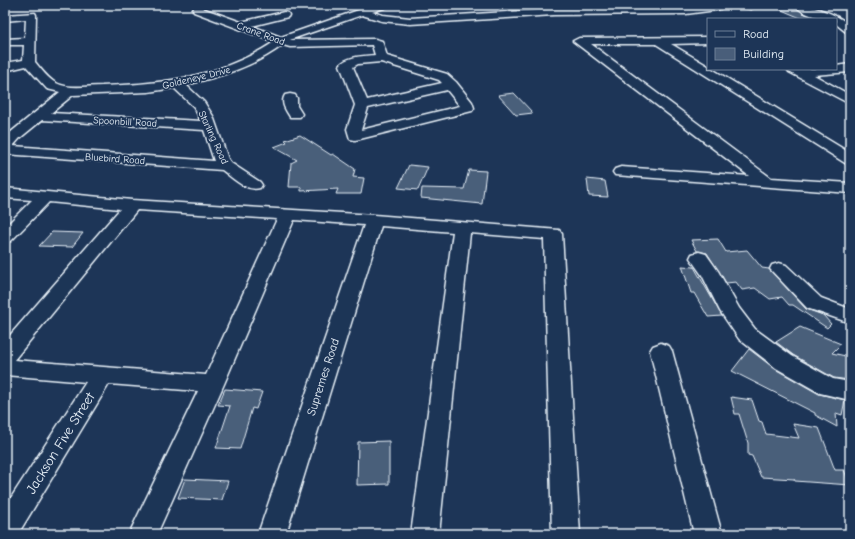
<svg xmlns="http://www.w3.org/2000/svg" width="855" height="539" viewBox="0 0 855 539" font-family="'Comic Neue',sans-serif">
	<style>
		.building { fill: #495e7a; stroke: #e8f1f8 }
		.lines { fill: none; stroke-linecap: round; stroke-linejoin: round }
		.street-casing { stroke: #e8f1f8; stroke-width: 3 }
		.street { fill: #1d3557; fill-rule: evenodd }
		.labels { text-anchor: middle; stroke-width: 3.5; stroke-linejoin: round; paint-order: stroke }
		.far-street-label { font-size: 10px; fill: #e8f1f8; stroke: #1d3557 }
		.street-label { font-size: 12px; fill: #e8f1f8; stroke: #1d3557 }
		.near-street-label { font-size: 14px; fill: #e8f1f8; stroke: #1d3557 }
	</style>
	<rect width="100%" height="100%" fill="#1d3557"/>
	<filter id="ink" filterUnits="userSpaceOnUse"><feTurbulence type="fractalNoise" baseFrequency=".025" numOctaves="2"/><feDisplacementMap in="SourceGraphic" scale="8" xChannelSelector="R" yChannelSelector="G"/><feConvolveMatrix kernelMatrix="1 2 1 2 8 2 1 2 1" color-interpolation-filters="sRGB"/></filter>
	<g filter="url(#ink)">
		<g class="building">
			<path d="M770,5H794L803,13L820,19H803Z"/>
			<path d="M514,93L533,113L516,115L498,95Z"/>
			<path d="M300,135L331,155L333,154L355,169L353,177L364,178L361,194H336L338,189L301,191V187H289L291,163L297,160L274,147L287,142L285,140Z"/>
			<path d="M409,165L428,167L418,190L398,188Z"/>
			<path d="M469,170L486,171L482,204L421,198L422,188L464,189Z"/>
			<path d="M587,179L605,181L608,197L589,196Z"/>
			<path d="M52,232L83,233L72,247L39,246Z"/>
			<path d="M718,239L726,252L747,250L762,268L769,269L806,309L823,315L831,324L827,328L793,305H789L782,297L770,299L755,288L742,290L736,282L726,283L707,253L697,251L691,240Z"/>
			<path d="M682,266L694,267L722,316L708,317L694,293H691Z"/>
			<path d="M800,327L841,344L832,353L850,357L849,380L834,378L793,355L776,342Z"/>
			<path d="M749,349L775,369L819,394L845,400L842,415L836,413L837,427L815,415V413L732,371Z"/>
			<path d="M225,389L262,392L256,409L252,408L240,449L216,448L230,406L218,405Z"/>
			<path d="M731,397L752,400L759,421L762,422L766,434L799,438L793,424L819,428L835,470H844L850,485L795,481L794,479L761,477L752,456L748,455V443L739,414H735Z"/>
			<path d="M389,441V484L357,485L358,442Z"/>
			<path d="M185,479L228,481L222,500L178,498Z"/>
		</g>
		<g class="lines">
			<defs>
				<g id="street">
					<path d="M373,5H388L387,7L372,12L383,15L410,18L554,9L686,8L708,5H727L726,7L716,10L686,14L554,15L410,24L382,21L362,15L292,39L290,40L375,39L382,41L387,56L447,74L456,82L472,102L474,108L472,111L360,139L355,140L350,139L347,129L355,105L340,65C347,56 365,56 375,55L372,45L290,47L283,45C253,67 222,76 186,85L204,102L213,116L228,159L231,163L260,182L262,185L260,188C246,192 233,178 222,170L5,154V137L60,92L47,89L26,66L5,71V63L23,60L24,45H5V39L25,38L26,19L5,21V15L35,13L36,15L35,62C41,69 48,79 56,83C70,90 87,86 102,86C163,84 221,77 274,42L194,12L193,10L194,8H202L241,22L284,12L288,13L289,15L288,17L252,26L281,37ZM381,62L439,80L442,83L367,100L353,67L358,64ZM174,88L194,107L201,121L51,113L73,95L148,92ZM447,90L460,106L361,130L368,108ZM42,120L204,130L214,161L13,146L20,138Z"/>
					<path d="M740,5H755L756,6L751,9L741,7Z"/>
					<path d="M795,5C813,5 836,14 850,25V33L846,32L836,24V19C823,19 804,16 795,5Z"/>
					<path d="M708,37V43L671,44L708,66V69H712L850,153V165L845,163L656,44H591L771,178L850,183V193L615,175L613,172L615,169L621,167L749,176L573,41L579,38Z"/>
					<path d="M850,64V72L814,75L850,95V104L789,72L787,69H836V66Z"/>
					<path d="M290,94L295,95L297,98V106L302,114L300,117H290C286,110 280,103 285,95Z"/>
					<path d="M5,188L132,200L374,215L559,230L562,234L580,534H552L544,239L470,233L439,534H411L453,232L381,226L286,534H258L364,225L294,220L224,384L157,534H129L198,391L109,384L18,534H5V507L86,382L5,375V341L120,209L49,202L11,241L5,242V227L32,200L5,198ZM137,210L277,219L206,375L14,360Z"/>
					<path d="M699,252L706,254L718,271L739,308L755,329L792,356L833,379L850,382V400L820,393L776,368L739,339L720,311L702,275L690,258L692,254Z"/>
					<path d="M779,263L786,265L821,298L850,309V323L807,308L770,269L772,265Z"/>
					<path d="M661,343L669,346L672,351L722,534H694L650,351L653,346Z"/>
				</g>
			</defs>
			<use href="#street" class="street-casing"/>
			<use href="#street" class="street"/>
		</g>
	</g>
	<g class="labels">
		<g class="far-street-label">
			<text transform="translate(261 33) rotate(20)" y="4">Crane Road</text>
			<text transform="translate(196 77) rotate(-14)" y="4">Goldeneye Drive</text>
			<text transform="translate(125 121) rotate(3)" y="4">Spoonbill Road</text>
			<text transform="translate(214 137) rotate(65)" y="4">Starling Road</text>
			<text transform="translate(115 158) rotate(4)" y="4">Bluebird Road</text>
		</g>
		<g class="street-label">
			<text transform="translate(323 377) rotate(-72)" y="4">Supremes Road</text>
		</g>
		<g class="near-street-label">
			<text transform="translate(60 443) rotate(-58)" y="5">Jackson Five Street</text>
		</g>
	</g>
	<rect width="855" height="539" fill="none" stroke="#1d3557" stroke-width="20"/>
	<rect x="10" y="10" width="835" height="519" fill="none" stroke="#e8f1f8" stroke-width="1.5" filter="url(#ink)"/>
	<rect x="707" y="18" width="130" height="52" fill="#1d3557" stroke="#6e8097"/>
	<rect x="715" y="31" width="20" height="6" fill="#1d3557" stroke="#6e8097"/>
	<text x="743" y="38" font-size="12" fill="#e8f1f8">Road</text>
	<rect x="715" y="48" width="20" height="12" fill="#495e7a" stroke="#6e8097"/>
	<text x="743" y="58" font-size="12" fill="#e8f1f8">Building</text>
</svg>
